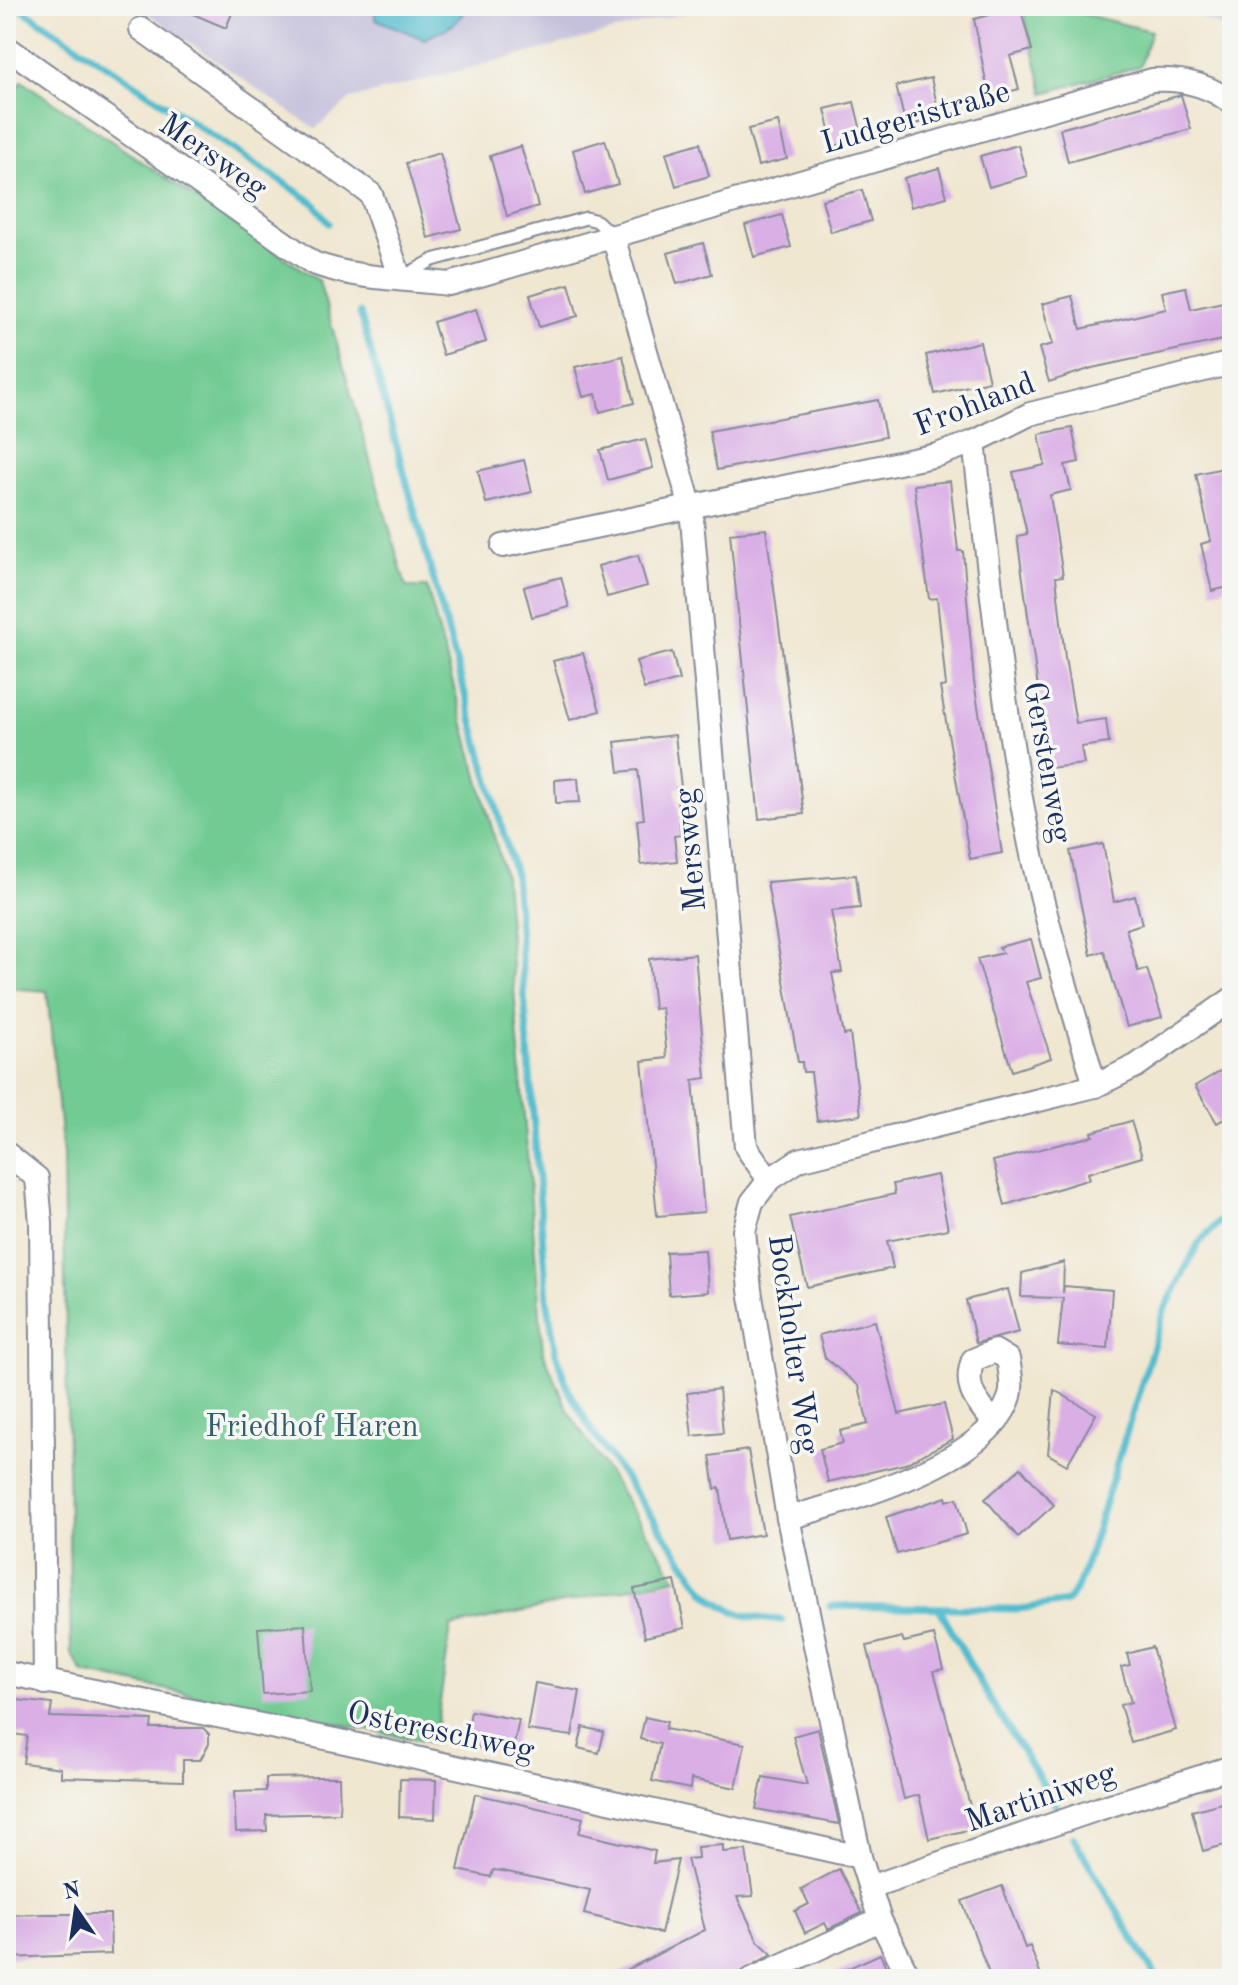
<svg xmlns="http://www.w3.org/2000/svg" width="1238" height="1985" viewBox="0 0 1238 1985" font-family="'Old Standard TT',serif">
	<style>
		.industrial { fill: #c5c0db }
		.green { fill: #71cb92; stroke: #467d78; stroke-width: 2 }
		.water { fill: #51bcce; stroke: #367696; stroke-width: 2 }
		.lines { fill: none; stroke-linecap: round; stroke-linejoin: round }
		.stream { stroke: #51bcce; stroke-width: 7 }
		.building { fill: #daafe6 }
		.service-casing { stroke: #868b98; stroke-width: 15 }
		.minor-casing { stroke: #868b98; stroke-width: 26 }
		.service { stroke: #fff; stroke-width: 11 }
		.minor { stroke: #fff; stroke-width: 22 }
		.labels { text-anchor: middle; stroke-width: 7; stroke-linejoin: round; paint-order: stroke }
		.street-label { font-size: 32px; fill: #1b2f5e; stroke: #f6f6f2 }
		.park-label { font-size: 32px; fill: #355e6e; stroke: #f6f6f2 }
	</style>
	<rect width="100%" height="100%" fill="#f6f6f2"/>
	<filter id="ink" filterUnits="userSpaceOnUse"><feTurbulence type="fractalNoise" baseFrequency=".0125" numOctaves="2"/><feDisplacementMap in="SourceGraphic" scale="16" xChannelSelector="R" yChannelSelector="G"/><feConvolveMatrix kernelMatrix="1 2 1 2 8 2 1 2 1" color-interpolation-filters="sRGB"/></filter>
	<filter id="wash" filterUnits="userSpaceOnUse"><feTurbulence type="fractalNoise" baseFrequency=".006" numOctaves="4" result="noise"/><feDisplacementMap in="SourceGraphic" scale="32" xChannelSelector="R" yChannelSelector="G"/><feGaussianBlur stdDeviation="1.8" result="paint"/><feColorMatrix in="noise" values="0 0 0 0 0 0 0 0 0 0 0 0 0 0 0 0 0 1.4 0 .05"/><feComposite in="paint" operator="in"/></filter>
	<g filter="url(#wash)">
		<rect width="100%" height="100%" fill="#f0e7d1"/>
		<g class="industrial">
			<path d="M137,6H710L351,99L315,129Z"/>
			<path d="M1179,6H1232V32Z"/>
		</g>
		<g class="green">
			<path d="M1022,6H1051L1151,31L1140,66L1044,93Z"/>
			<path d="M22,81L319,281L406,587H427L505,877L543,1352L569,1412L676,1578L451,1627L434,1743L83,1673L71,1653L63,1155L47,991L6,988V106Z"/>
		</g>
		<path class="water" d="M375,6H466C460,26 442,31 424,39L375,19Z"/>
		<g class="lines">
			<g class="stream">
				<path d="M17,6L314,203L329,223"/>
				<path d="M360,313L515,875L547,1298L556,1353L568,1389L593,1433L705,1592C730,1614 749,1619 782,1620"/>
				<path d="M830,1606L1019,1609L1067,1602L1078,1586L1088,1558L1164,1311L1198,1244L1232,1208"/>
				<path d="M939,1608L987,1695L1056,1805"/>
				<path d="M1073,1837L1157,1979"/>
			</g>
		</g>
		<g id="blocks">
			<g class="building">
				<path d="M174,6H235L226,28Z"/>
				<path d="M1020,7L1032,50L1010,56L1019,89L989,97L974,19Z"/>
				<path d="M931,78L940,118L906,126L896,86Z"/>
				<path d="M1181,95L1191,129L1068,162L1060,129Z"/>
				<path d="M854,102L863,139L834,146L825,109Z"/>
				<path d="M778,122L787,159L758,166L748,129Z"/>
				<path d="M605,140L618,184L585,194L573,150Z"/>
				<path d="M700,143L709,176L676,186L666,153Z"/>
				<path d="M1018,145L1027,176L989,187L980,156Z"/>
				<path d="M521,146L538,206L507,216L490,156Z"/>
				<path d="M440,153L461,229L428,238L406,163Z"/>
				<path d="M939,168L947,197L911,207L904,178Z"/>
				<path d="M862,190L871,221L831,232L822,200Z"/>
				<path d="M782,215L791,247L754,257L745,225Z"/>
				<path d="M703,243L712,274L677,284L668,253Z"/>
				<path d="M569,284L578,316L539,327L530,295Z"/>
				<path d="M1186,287L1191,309L1232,300V338L1092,368L1049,382L1039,348L1053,344L1042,304L1072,296L1081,329L1166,309L1162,292Z"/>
				<path d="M476,309L486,342L443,355L433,322Z"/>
				<path d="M980,342L989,381L935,394L926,355Z"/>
				<path d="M623,356L634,403L600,412L596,394L583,397L575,367Z"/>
				<path d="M878,400L885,437L717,470L709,431Z"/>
				<path d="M1072,428L1079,462L1065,465L1071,490L1050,495L1063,576L1056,577L1065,658L1076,723L1106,719L1109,743L1081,747L1084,764L1049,768L1017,536L1027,534L1013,472L1045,465L1039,434Z"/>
				<path d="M645,439L653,468L608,480L600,450Z"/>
				<path d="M524,460L532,492L486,503L478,471Z"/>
				<path d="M1232,466V586L1212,591L1201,544L1211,541L1196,474Z"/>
				<path d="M950,481L958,551H963L974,682L1002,853L970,859L940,687L946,686L937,598L929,599L914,485Z"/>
				<path d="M766,529L804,814L759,819L730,533Z"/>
				<path d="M638,555L647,586L607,597L598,566Z"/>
				<path d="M561,577L569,607L532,617L524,587Z"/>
				<path d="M672,652L679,680L644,689L636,661Z"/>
				<path d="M583,653L600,711L570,720L553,661Z"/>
				<path d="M675,735L681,787L676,788L681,835L674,836L677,861L641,865L637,820L644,819L638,770L619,772L615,742Z"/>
				<path d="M578,778L580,802L556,803L555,780Z"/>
				<path d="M1103,844L1114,902L1135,896L1142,924L1126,929L1138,971L1147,969L1162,1017L1127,1027L1104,951L1091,955L1070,851Z"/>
				<path d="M856,875L860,908L831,911L842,972L832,973L844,1035L850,1034L861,1115L817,1121L811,1072H803L802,1062H798L767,882Z"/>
				<path d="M1031,939L1041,978L1026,982L1051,1058L1012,1071L977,959L1003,953L999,947Z"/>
				<path d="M695,954L706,1078L693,1080L704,1212L657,1216L642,1061L667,1058L662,1008L654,1009L649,959Z"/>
				<path d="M1232,1064V1115L1217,1123L1195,1086Z"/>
				<path d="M1131,1121L1142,1157L1088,1173L1090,1179L1005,1205L993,1161L1093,1136L1092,1132Z"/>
				<path d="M937,1175L948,1229L887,1241L893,1268L807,1287L790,1217L895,1194L893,1184Z"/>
				<path d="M705,1250L708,1292L669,1295L666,1252Z"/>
				<path d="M1064,1262L1063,1293L1064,1286L1112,1290L1108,1349L1058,1345L1063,1298L1021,1297L1022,1273Z"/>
				<path d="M1008,1289L1019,1332L976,1343L966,1300Z"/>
				<path d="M875,1321L899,1414L944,1404L953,1439L905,1464L828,1482L820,1449L843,1443L840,1431L868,1424L859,1386L825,1358L819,1335Z"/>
				<path d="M719,1389L723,1433L692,1436L687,1393Z"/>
				<path d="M1054,1390L1096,1414L1067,1465L1048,1454Z"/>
				<path d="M748,1450L763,1534L727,1540L720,1488L715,1489L710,1456Z"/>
				<path d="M1021,1468L1054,1505L1018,1537L985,1499Z"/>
				<path d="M946,1497L947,1501L957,1498L967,1534L897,1554L886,1517Z"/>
				<path d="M675,1581L685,1628L645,1637L634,1589Z"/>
				<path d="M305,1625L310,1691L263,1694L258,1628Z"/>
				<path d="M934,1635L943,1669L934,1671L976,1828L929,1839L919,1795L904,1799L867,1646L902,1637L904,1642Z"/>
				<path d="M1152,1647L1176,1730L1131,1743L1120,1705L1131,1702L1121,1667L1130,1665L1127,1654Z"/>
				<path d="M535,1683L580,1691L572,1736L527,1730Z"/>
				<path d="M9,1699L52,1704L50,1717L152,1720L151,1728H203L209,1734V1744L200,1760H183V1781L61,1777V1768L23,1763L27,1736L6,1733Z"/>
				<path d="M471,1711L519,1720L512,1754L465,1745Z"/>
				<path d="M645,1717L667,1722L665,1729L745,1744L736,1788L691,1779L690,1789L652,1781L660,1744L640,1739Z"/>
				<path d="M583,1727L604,1732L599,1753L578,1748Z"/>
				<path d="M818,1729L839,1824L756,1809L763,1777L807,1785L793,1736Z"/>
				<path d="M320,1777H339L340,1813L266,1815L267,1831L236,1832L234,1792L266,1791V1778Z"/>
				<path d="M400,1779L436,1780L435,1819L399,1817Z"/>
				<path d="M475,1794L583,1818L579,1833L655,1851L653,1863L678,1860L661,1933L584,1914L590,1890L503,1871L493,1870L491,1877L458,1870Z"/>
				<path d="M1232,1800V1843L1203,1851L1192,1811Z"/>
				<path d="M723,1845V1852L746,1850L753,1896L737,1897L758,1941L772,1954L729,1979H609L705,1930L687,1859L698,1858L697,1847Z"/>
				<path d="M839,1869L862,1913L828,1929L825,1923L805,1933L795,1911L809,1904L801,1889Z"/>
				<path d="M1002,1886L1025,1948L1030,1946L1042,1979H991L962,1901Z"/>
				<path d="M44,1914H110L111,1954L6,1958V1915Z"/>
				<path d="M880,1954L892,1979H824Z"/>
			</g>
		</g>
	</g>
	<g filter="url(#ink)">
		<use href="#blocks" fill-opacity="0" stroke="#868b98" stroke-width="2"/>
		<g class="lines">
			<defs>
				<path id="service" d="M404,276L433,260L586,218L597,221L613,236"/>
				<g id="minor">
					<path d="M141,29L371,194L400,278"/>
					<path d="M6,47L313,263C360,280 400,278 449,284L1152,80C1182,78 1208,84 1232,103"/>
					<path d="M613,236L691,508L746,1147L769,1180"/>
					<path d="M974,442C990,577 1003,712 1030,845C1046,926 1073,1007 1095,1086"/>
					<path d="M503,546L937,455L974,442L1030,414L1232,363"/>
					<path d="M6,1153L37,1178L41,1223L45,1683"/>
					<path d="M788,1518C848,1501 990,1463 1010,1396C1013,1386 1010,1370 1008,1359L995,1351L973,1360C963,1387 976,1402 994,1422"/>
					<path d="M6,1673L340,1741L860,1857"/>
					<path d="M870,1887L1098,1809L1232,1767"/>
					<path d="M752,1979L880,1920"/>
					<path d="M910,1979L880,1920L860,1857L788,1518L750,1290L744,1231L752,1202L769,1180L799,1160L1095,1086L1136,1066L1232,999"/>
				</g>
			</defs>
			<use href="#service" class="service-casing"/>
			<use href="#minor" class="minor-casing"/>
			<use href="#service" class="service"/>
			<use href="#minor" class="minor"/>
		</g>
	</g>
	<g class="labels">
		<g class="street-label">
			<text transform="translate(915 116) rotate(-16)" y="11">Ludgeristraße</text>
			<text transform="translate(214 155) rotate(35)" y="11">Mersweg</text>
			<text transform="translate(974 403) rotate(-21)" y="11">Frohland</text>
			<text transform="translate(1049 762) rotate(80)" y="11">Gerstenweg</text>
			<text transform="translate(689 850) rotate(-95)" y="11">Mersweg</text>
			<text transform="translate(795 1344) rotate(82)" y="11">Bockholter Weg</text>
			<text transform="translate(441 1730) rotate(12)" y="11">Ostereschweg</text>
			<text transform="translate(1040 1796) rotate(-19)" y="11">Martiniweg</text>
		</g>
		<g class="park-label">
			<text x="312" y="1436">Friedhof Haren</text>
		</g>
	</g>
	<rect width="1238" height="1985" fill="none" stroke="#f6f6f2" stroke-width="32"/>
	<g transform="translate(76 1909) rotate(347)" stroke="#f6f6f2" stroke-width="6" paint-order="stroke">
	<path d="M0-6L14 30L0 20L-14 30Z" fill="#1b2f5e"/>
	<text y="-12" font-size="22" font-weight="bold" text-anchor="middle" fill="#1b2f5e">N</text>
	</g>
</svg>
